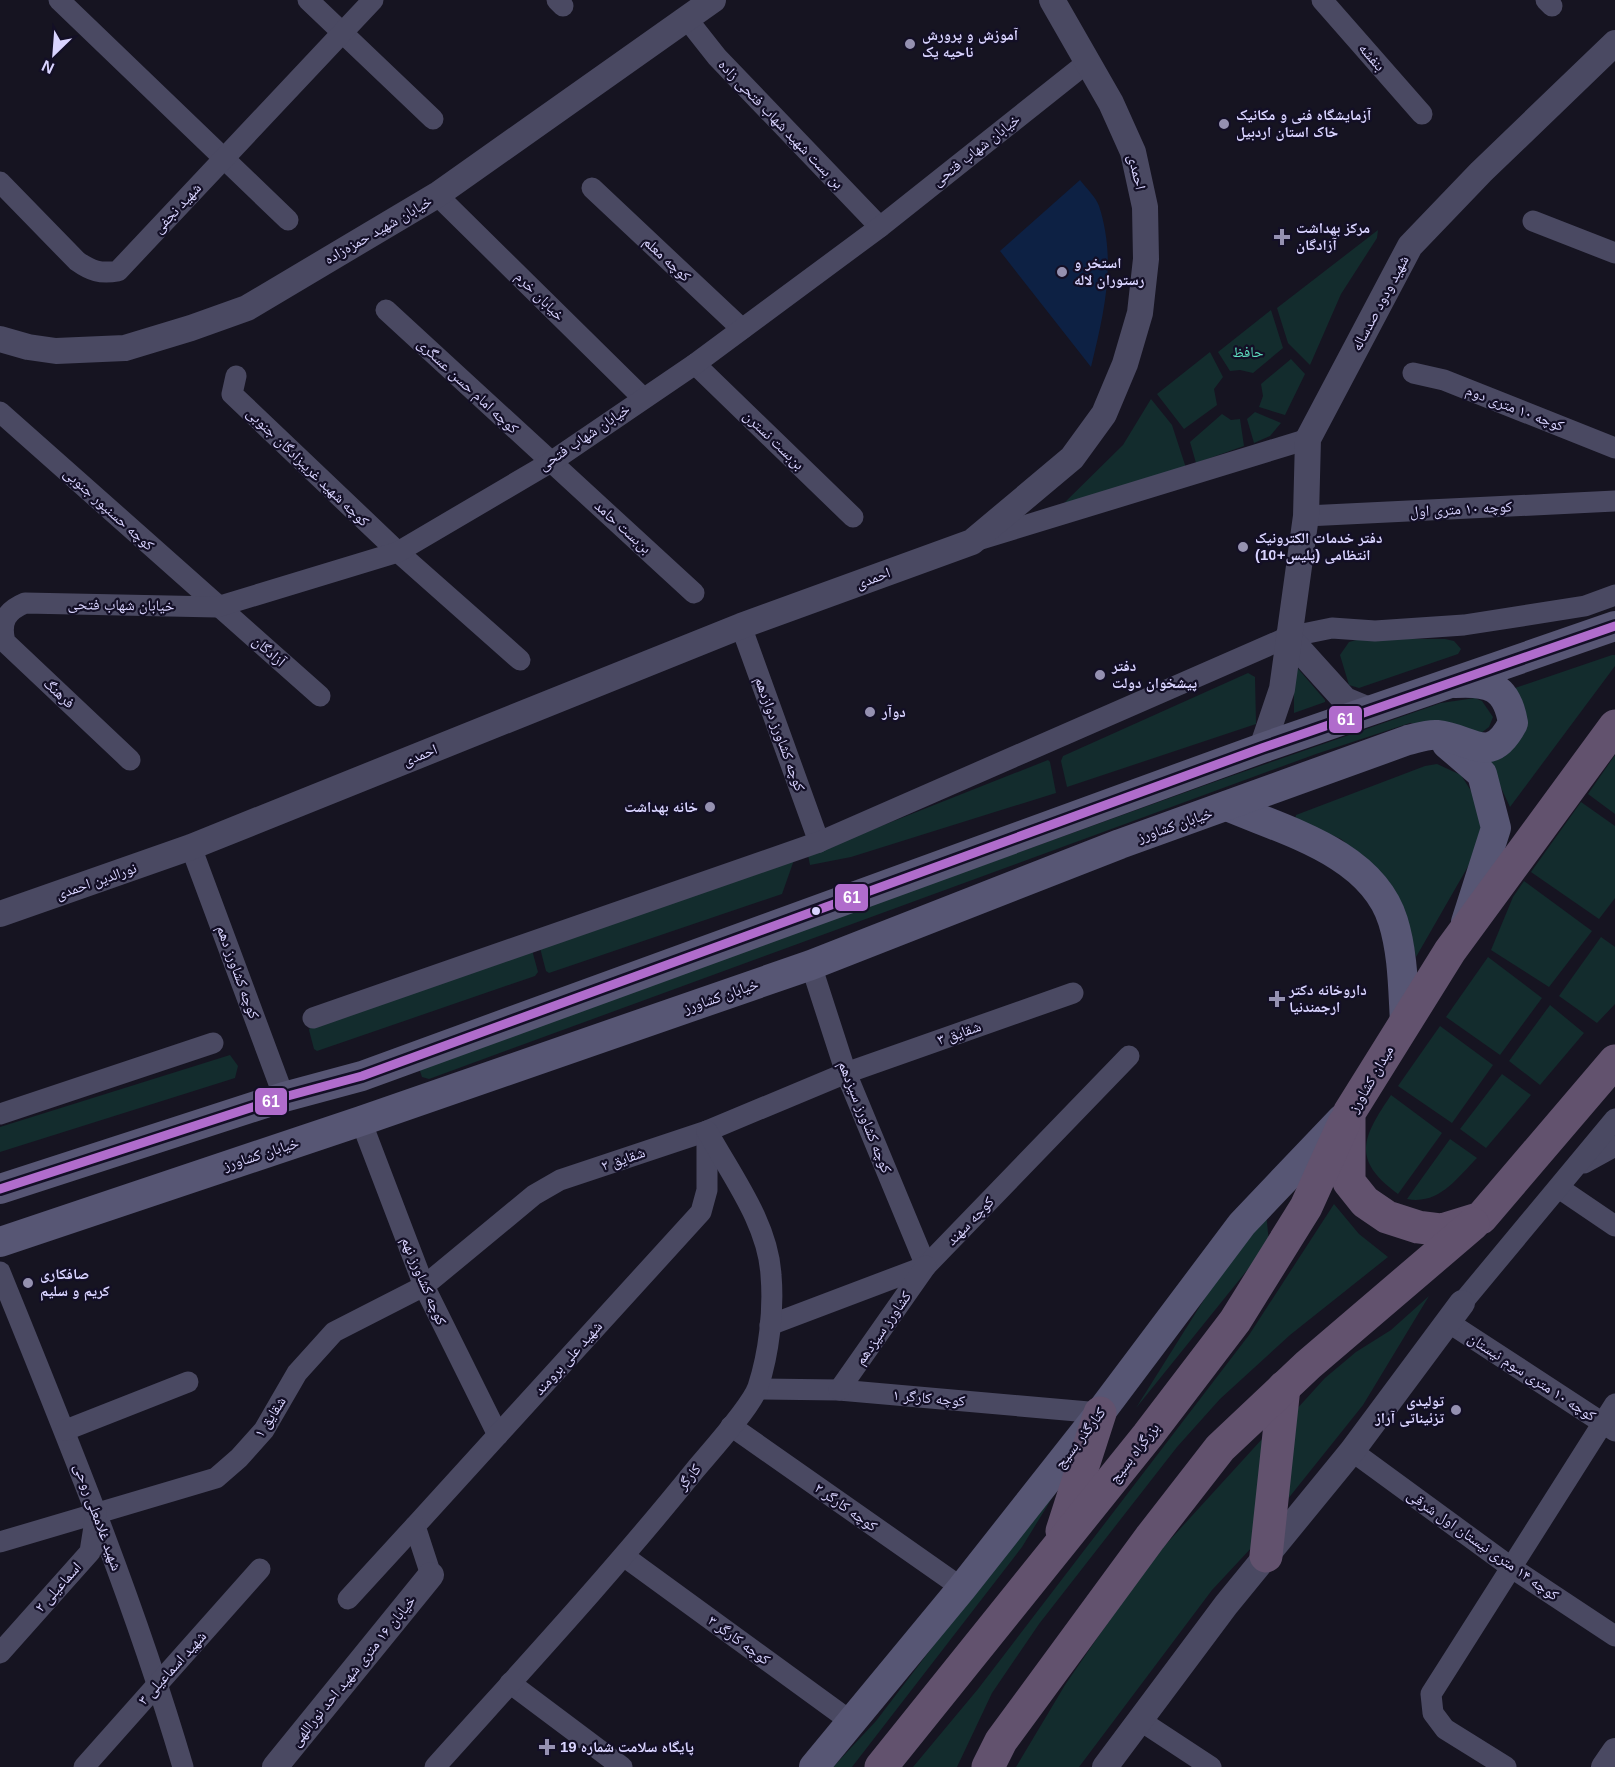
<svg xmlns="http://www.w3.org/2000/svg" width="1615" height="1767" viewBox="0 0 1615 1767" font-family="Helvetica,'Noto Naskh Arabic',sans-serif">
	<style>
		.green { fill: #132c2d }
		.water { fill: #0d2144 }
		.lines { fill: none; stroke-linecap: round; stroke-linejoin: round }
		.minor { stroke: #4a4962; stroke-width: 21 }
		.tertiary { stroke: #4a4962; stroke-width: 26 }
		.secondary { stroke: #575674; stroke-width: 30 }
		.trunk { stroke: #62526e; stroke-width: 33 }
		.bus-1-casing { stroke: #130f26; stroke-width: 14 }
		.bus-1 { stroke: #b06ccc; stroke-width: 9 }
		.poi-dot { fill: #9591b1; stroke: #130f26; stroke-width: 2 }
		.bus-dot { fill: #d9d4ff; stroke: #130f26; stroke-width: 2 }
		.labels { text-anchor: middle; stroke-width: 4.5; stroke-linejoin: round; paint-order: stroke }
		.poi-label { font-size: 15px; font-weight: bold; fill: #d9d4ff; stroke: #130f26; text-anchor: start }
		.street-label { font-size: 15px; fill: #d9d4ff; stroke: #130f26 }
		.park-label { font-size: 15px; fill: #5fe0c0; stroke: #130f26 }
		.line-badge { stroke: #130f26; stroke-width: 2 }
		.badge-label { font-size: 16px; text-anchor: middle; font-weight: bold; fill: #fff }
	</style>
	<rect width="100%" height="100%" fill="#161421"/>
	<g class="green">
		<path d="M1378,230L1377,238L1341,294L1310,365L1288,343L1277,308Z"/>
		<path d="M1271,310L1283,348L1253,373L1240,370L1230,371L1218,352Z"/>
		<path d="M1210,352L1223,377L1214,389L1217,405L1184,429L1157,394Z"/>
		<path d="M1291,359L1305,374L1285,415L1259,407L1263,396L1261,384Z"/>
		<path d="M1151,399L1172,425L1186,468L1053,514L1123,445Z"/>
		<path d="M1255,412L1281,423L1270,436L1254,443L1247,419Z"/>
		<path d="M1222,414L1231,420L1240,419L1244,446L1196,463L1190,442Z"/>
		<path d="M1360,639H1445L1454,641L1461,649L1458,654L1359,688L1349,685L1340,655L1349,642Z"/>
		<path d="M1612,655H1615V666L1510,807L1489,762L1515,688Z"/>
		<path d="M1294,664L1325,700V702L1294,713Z"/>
		<path d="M1248,673L1255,677L1256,724L1067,787L1061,761L1063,756Z"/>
		<path d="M1475,698L1482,701L1493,717L1489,727L1481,733H1458L1410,723L1316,754L429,1079L422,1077L420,1071L421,1067L1217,781L1441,703Z"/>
		<path d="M1615,755V814L1588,794Z"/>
		<path d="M1048,760L1050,762L1056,793L851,857L810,865L808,855Z"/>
		<path d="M1437,764L1461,775L1485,813L1478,849L1416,957L1412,939L1375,868L1341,839L1295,820L1296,815L1425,766Z"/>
		<path d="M1581,802L1615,826V898L1599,919L1531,872Z"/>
		<path d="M794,860L782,894L549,973L546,971L540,948Z"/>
		<path d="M1524,881L1592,931L1549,987L1491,950L1513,897Z"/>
		<path d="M1601,937L1615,947V1004L1597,1023L1559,996Z"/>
		<path d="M532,950L538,972L535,976L317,1051L314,1049L309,1030L310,1027Z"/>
		<path d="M1488,957L1542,998L1500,1055L1446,1017Z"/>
		<path d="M1550,1005L1584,1033L1540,1085L1509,1061Z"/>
		<path d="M1440,1026L1493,1065L1452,1123L1398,1086Z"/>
		<path d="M230,1055L238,1066L235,1078L0,1152V1127Z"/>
		<path d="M1502,1074L1531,1095L1486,1148L1460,1129Z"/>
		<path d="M1391,1095L1442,1133L1398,1194C1350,1159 1363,1137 1391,1095Z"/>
		<path d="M1450,1139L1477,1158C1456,1179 1439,1205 1407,1199Z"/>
		<path d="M1334,1204L1359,1234L1388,1257L1290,1335L1220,1399L1177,1447L1039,1624L992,1693L957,1767H913L978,1689L1249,1335Z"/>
		<path d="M1266,1212L1269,1243L1136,1408L1249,1228Z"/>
		<path d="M1429,1296L1363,1405L1287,1500L1295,1411L1325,1378L1356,1352L1391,1330Z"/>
		<path d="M1263,1438L1253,1546L1212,1590L1079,1767H1016L1065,1685L1148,1564Z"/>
		<path d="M1076,1459L1022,1547L852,1767H833L876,1721Z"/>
	</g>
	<path class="water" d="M1080,180C1086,188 1096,197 1099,206C1117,261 1104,313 1091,367L1000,251Z"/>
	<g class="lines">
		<g class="minor">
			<path d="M59,0L288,220"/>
			<path d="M308,0L433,119"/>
			<path d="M557,0L563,6"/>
			<path d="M1322,0L1422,114"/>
			<path d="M1546,0L1552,6"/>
			<path d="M687,19L717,57L880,227"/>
			<path d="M0,182L77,261C91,271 100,274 118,271L373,0"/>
			<path d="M592,188L742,329"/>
			<path d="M437,195L642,397"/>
			<path d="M1533,221L1615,253"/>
			<path d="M386,310L694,593"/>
			<path d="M695,364L853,517"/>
			<path d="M1413,373L1444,380L1615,448"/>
			<path d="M236,376L232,394L398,552L520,660"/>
			<path d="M0,412L320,696"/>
			<path d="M1306,516L1615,501"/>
			<path d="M978,540L1308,439"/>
			<path d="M741,626L819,842"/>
			<path d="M130,760L5,642C0,622 6,611 25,603L217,607L398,552L551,462L695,364L880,227L1089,61"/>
			<path d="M191,847L284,1097"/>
			<path d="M811,965L846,1073L926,1266"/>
			<path d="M313,1018L819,842L1288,637L1332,628L1375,631L1464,625L1585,606L1615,595"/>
			<path d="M0,1114L213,1043"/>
			<path d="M361,1121L424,1286L498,1435"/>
			<path d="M1584,1163L1615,1146"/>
			<path d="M1559,1188L1615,1226"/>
			<path d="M0,1272C66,1435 133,1597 183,1767"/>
			<path d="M1462,1303L1615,1119"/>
			<path d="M1448,1322L1615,1431"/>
			<path d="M770,1325L926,1266L1129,1056"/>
			<path d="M758,1389L839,1390L1100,1413"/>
			<path d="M839,1390L926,1266"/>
			<path d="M731,1426L962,1588"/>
			<path d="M66,1430L188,1382"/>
			<path d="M1352,1451L1512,1568L1615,1636"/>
			<path d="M0,1542L216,1478L239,1458L264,1430L297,1373L334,1332L424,1286L534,1195L560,1180L707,1131L846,1073L1073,993"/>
			<path d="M625,1557L853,1723"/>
			<path d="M431,1575L415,1526L701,1212L707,1190V1134"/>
			<path d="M348,1599L415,1526"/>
			<path d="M0,1653L90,1552L96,1514"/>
			<path d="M510,1683L622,1767"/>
			<path d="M1141,1721L1211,1767"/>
			<path d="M84,1767L260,1569"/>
			<path d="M435,1767C523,1669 612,1573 695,1470C710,1452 751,1407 758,1387C769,1353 774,1310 771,1275C768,1223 731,1175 707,1131"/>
			<path d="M1506,1767L1445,1729L1433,1713L1431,1694L1615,1404"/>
		</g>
		<g class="tertiary">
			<path d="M0,339L28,347L56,351L125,348L191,328L247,308L437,195L713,0"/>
			<path d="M1288,637L1345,700L1369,710"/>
			<path d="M1262,748L1282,689L1306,516L1308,439L1410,246L1481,172L1615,43"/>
			<path d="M0,914L191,847L741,626L972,542L1072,458L1104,414L1125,364L1140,313L1146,259L1145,207L1133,152L1111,103L1052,0"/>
			<path d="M275,1767L431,1575"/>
			<path d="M1105,1767L1226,1605L1352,1451L1462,1303"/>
			<path d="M1604,1767L1615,1751"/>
		</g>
		<g class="secondary">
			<path d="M1447,744L1482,774L1496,828L1466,922"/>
			<path d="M1227,806C1285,831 1372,853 1393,921C1403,953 1403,988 1405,1022"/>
			<path d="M0,1189L284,1097L362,1076L1262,748L1615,626"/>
			<path d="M0,1242L361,1121L811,965L1120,844L1408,740C1417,738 1428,734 1437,735C1473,739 1490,767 1513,723C1507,686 1489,681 1455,683"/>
			<path d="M814,1767L962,1588L1100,1413L1242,1224L1342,1119"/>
		</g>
		<g class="trunk">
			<path d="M1615,726L1450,951L1349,1113V1182L1365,1202L1387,1217L1418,1227L1442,1230L1481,1218L1615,1061"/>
			<path d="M1062,1531L1100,1413"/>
			<path d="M1266,1556L1284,1387"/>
			<path d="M881,1767L1148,1435L1235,1321L1306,1207L1344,1123"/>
			<path d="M988,1767L1001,1741L1150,1538L1220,1448L1308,1365L1473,1224"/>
		</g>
		<defs>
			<path id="bus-1" d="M0,1189L284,1097L362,1076L1262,748L1615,626"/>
		</defs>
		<use href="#bus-1" class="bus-1-casing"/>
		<use href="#bus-1" class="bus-1"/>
	</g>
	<g class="poi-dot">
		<circle cx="910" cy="44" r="6"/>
		<circle cx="1224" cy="124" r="6"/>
		<path d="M1279 228h6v6h6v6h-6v6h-6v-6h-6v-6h6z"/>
		<circle cx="1062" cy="272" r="6"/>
		<circle cx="1243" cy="547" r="6"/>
		<circle cx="1100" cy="675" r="6"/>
		<circle cx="870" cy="712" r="6"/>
		<circle cx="710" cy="807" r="6"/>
		<path d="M1274 990h6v6h6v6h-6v6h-6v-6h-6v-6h6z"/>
		<circle cx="28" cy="1283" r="6"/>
		<circle cx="1456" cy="1410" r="6"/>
		<path d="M544 1738h6v6h6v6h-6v6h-6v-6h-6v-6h6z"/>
	</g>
	<circle class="bus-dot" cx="816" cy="911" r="5"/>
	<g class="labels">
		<g class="poi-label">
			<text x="922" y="40">آموزش و پرورش<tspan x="922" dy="17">ناحیه یک</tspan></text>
			<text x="1236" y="120">آزمایشگاه فنی و مکانیک<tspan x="1236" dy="17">خاک استان اردبیل</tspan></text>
			<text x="1296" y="233">مرکز بهداشت<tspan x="1296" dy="17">آزادگان</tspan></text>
			<text x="1074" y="268">استخر و<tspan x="1074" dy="17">رستوران لاله</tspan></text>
			<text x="1255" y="543">دفتر خدمات الکترونیک<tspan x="1255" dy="17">انتظامی (پلیس+10)</tspan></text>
			<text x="1112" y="671">دفتر<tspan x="1112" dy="17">پیشخوان دولت</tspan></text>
			<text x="882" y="717">دوآر</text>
			<text x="698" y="812" text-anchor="end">خانه بهداشت</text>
			<text x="1289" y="995">داروخانه دکتر<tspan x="1289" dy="17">ارجمندنیا</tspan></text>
			<text x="40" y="1279">صافکاری<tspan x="40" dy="17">کریم و سلیم</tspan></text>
			<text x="1444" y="1406" text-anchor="end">تولیدی<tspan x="1444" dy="17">تزئیناتی آراز</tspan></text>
			<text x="560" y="1752">پایگاه سلامت شماره 19</text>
		</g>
		<g class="street-label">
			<text transform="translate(1372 57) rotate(49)" y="5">بنفشه</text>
			<text transform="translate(781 124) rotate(46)" y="5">بن بست شهید شهاب فتحی زاده</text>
			<text transform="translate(976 150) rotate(-38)" y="5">خیابان شهاب فتحی</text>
			<text transform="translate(1137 172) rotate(77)" y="5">احمدی</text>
			<text transform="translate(177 208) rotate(-47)" y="5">شهید نجفی</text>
			<text transform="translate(378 230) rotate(-30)" y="5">خیابان شهید حمزه‌زاده</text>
			<text transform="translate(667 259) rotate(43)" y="5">کوچه معلم</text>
			<text transform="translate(540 296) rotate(45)" y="5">خیابان خرم</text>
			<text transform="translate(1380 303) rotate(-62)" y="5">شهید ودود صدساله</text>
			<text transform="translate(468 386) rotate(43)" y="5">کوچه امام حسن عسگری</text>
			<text transform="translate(1515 408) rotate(21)" y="5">کوچه ۱۰ متری دوم</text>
			<text transform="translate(584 437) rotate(-34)" y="5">خیابان شهاب فتحی</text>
			<text transform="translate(774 440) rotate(44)" y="5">بن‌بست نسترن</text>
			<text transform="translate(308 467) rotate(44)" y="5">کوچه شهید غریبزادگان جنوبی</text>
			<text transform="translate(109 509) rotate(42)" y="5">کوچه حسنپور جنوبی</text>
			<text transform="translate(1461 509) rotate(-3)" y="5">کوچه ۱۰ متری اول</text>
			<text transform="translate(623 527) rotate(42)" y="5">بن‌بست حامد</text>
			<text transform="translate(873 578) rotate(-20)" y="5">احمدی</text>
			<text transform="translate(121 605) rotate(1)" y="5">خیابان شهاب فتحی</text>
			<text transform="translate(269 651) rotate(41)" y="5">آزادگان</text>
			<text transform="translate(59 693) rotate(43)" y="5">فرهنگ</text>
			<text transform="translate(780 734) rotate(70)" y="5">کوچه کشاورز دوازدهم</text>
			<text transform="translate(420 755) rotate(-22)" y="5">احمدی</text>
			<text transform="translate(1175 825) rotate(-19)" y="5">خیابان کشاورز</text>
			<text transform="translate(96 881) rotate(-19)" y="5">نورالدین احمدی</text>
			<text transform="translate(238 972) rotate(70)" y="5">کوچه کشاورز دهم</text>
			<text transform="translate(721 996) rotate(-19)" y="5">خیابان کشاورز</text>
			<text transform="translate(959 1033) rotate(-19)" y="5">شقایق ۳</text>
			<text transform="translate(1371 1079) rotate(-60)" y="5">میدان کشاورز</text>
			<text transform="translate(865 1117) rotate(68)" y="5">کوچه کشاورز سیزدهم</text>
			<text transform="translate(261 1154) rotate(-18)" y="5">خیابان کشاورز</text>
			<text transform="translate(623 1159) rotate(-19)" y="5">شقایق ۲</text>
			<text transform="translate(970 1221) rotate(-46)" y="5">کوچه سهند</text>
			<text transform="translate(424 1281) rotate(67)" y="5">کوچه کشاورز نهم</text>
			<text transform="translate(883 1328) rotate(-55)" y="5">کشاورز سیزدهم</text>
			<text transform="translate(568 1358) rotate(-48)" y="5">شهید علی برومند</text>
			<text transform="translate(1532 1377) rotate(33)" y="5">کوچه ۱۰ متری سوم نیستان</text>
			<text transform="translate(929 1398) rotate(5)" y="5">کوچه کارگر ۱</text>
			<text transform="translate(270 1417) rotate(-57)" y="5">شقایق ۱</text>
			<text transform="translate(1080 1438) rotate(-52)" y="5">کنارگذر بسیج</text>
			<text transform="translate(1134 1453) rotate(-52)" y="5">بزرگراه بسیج</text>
			<text transform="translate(689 1477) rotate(-51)" y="5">کارگر</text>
			<text transform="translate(846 1507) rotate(35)" y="5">کوچه کارگر ۲</text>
			<text transform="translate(98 1517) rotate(70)" y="5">شهید غلامعلی روحی</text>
			<text transform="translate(1483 1545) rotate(35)" y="5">کوچه ۱۴ متری نیستان اول شرقی</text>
			<text transform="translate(58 1587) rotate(-48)" y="5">اسماعیلی ۲</text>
			<text transform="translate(739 1640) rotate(36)" y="5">کوچه کارگر ۳</text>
			<text transform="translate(172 1668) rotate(-48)" y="5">شهید اسماعیلی ۳</text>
			<text transform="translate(353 1671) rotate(-51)" y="5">خیابان ۱۶ متری شهید احد نوراللهی</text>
		</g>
		<g class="park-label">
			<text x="1248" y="357">حافظ</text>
		</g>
	</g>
	<g class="line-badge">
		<rect x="1328" y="705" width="35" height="29" rx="6" fill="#b06ccc"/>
		<rect x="834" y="883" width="35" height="29" rx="6" fill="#b06ccc"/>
		<rect x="254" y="1087" width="34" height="29" rx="6" fill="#b06ccc"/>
	</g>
	<g class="badge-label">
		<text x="1346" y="725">61</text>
		<text x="852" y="903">61</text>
		<text x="271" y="1107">61</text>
	</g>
	<g transform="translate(54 54) rotate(205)" stroke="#130f26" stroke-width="4.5" paint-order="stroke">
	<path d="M0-4.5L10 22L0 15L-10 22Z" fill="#d9d4ff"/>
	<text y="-9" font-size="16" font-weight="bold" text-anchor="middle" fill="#d9d4ff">N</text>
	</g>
</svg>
